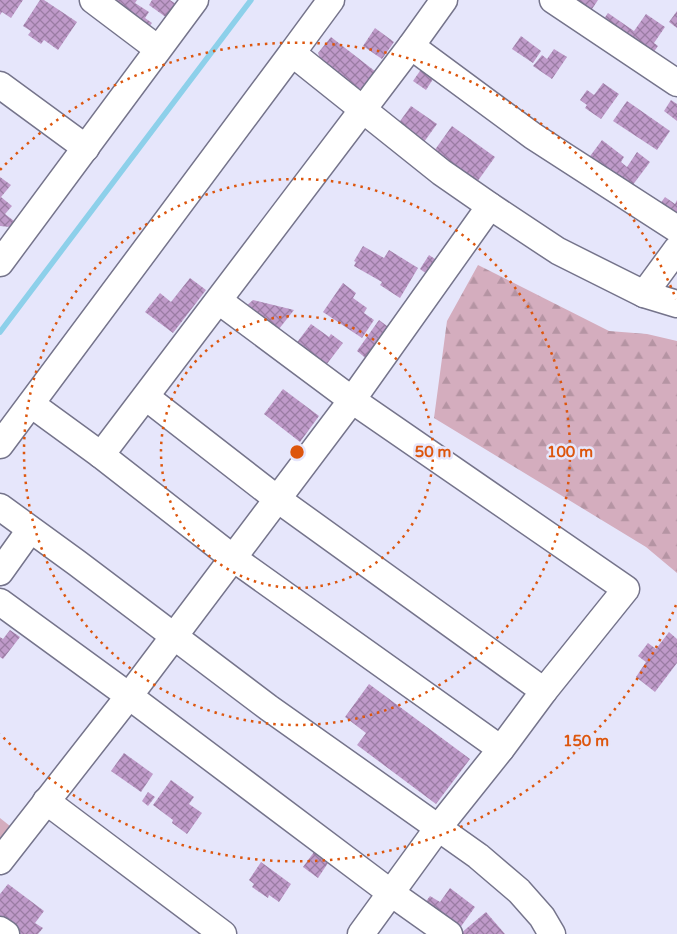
<svg xmlns="http://www.w3.org/2000/svg" width="677" height="934" viewBox="0 0 677 934" font-family="'Varela Round',sans-serif">
	<style>
		.forest { fill: url(#forest-firs) }
		.park { fill: url(#park-crowns) }
		.lines { fill: none; stroke-linecap: round; stroke-linejoin: round }
		.stream { stroke: #8dd0ea; stroke-width: 5.5 }
		.building { fill: url(#building-cross-hatch) }
		.minor-casing { stroke: #75748b; stroke-width: 29 }
		.minor { stroke: #fff; stroke-width: 26 }
		.ring { fill: none; stroke: #dd560d; stroke-width: 2.5; stroke-dasharray: 2.5 5 }
		.centre { fill: #dd560d; stroke: #e6e6fb; stroke-width: 2.5 }
		.ring-label { font-size: 15px; text-anchor: middle; font-weight: bold; fill: #dd560d; stroke: #e6e6fb; stroke-width: 5; stroke-linejoin: round; paint-order: stroke }
	</style>
	<defs>
		<pattern id="forest-firs" width="22" height="20" patternUnits="userSpaceOnUse" patternTransform="scale(1.25)"><rect width="22" height="20" fill="#d4adbe"/><path d="M5 1l3.5 6h-7zM16 11l3.5 6h-7z" fill="#b594a3"/></pattern>
		<pattern id="park-crowns" width="20" height="18" patternUnits="userSpaceOnUse" patternTransform="scale(1.25)"><rect width="20" height="18" fill="#d4adbe"/><path d="M2 6a3 3 0 1 1 6 0M12 15a3 3 0 1 1 6 0" fill="none" stroke="#b594a3"/></pattern>
		<pattern id="building-cross-hatch" width="8" height="8" patternUnits="userSpaceOnUse" patternTransform="scale(1.25)"><rect width="8" height="8" fill="#bf9ac9"/><path d="M0 0l8 8M0 8l8-8" fill="none" stroke="#9a7ca3"/></pattern>
	</defs>
	<rect width="100%" height="100%" fill="#e6e6fb"/>
	<path class="forest" d="M478,265L609,331L647,334L677,341V573L646,547L434,418L447,321Z"/>
	<path class="park" d="M0,818L15,830L0,849Z"/>
	<g class="lines">
		<path class="stream" d="M0,332L251,0"/>
	</g>
	<g class="building">
		<path d="M0,0H23L11,18L2,12L0,15Z"/>
		<path d="M40,0H44L77,22L58,50L44,40L41,44L28,35L31,31L23,26Z"/>
		<path d="M110,0H137L135,3L149,12L145,18L152,23L144,34Z"/>
		<path d="M152,0H170L176,4L167,18L149,5Z"/>
		<path d="M561,0H598L590,12Z"/>
		<path d="M677,11V28L669,22Z"/>
		<path d="M608,13L634,31L646,14L665,27L654,43L658,46L648,60L599,26Z"/>
		<path d="M375,28L394,42L382,59L363,46Z"/>
		<path d="M521,36L541,51L533,63L512,49Z"/>
		<path d="M331,37L376,72L364,89L354,88L322,64L318,53Z"/>
		<path d="M554,49L567,57L552,79L533,66L542,55L547,59Z"/>
		<path d="M422,68L435,76L426,90L413,81Z"/>
		<path d="M603,83L619,94L601,119L585,108L587,105L580,100L587,90L594,95Z"/>
		<path d="M671,100L677,104V121L664,111Z"/>
		<path d="M627,101L670,131L657,150L613,121Z"/>
		<path d="M411,106L437,124L424,142L398,124Z"/>
		<path d="M452,126L495,157L477,182L434,151Z"/>
		<path d="M602,140L624,157L621,162L627,167L637,152L650,162L632,186L585,163Z"/>
		<path d="M0,177L11,185L1,197L12,206L5,214L14,221L10,227L0,226Z"/>
		<path d="M665,197L675,204L677,200V222L657,208Z"/>
		<path d="M363,246L384,258L389,250L418,268L400,298L380,285L382,282L354,266L356,262L354,261Z"/>
		<path d="M429,255L441,263L431,277L420,269Z"/>
		<path d="M190,278L206,290L173,333L145,312L160,293L171,302Z"/>
		<path d="M343,283L356,293L353,298L367,308L364,313L374,320L362,338L323,312Z"/>
		<path d="M253,300L294,310L275,334L245,307Z"/>
		<path d="M379,320L391,329L368,360L357,351Z"/>
		<path d="M311,324L329,337L331,334L343,343L326,365L295,345Z"/>
		<path d="M283,389L319,416L300,442L264,414Z"/>
		<path d="M10,630L20,637L3,659L0,657V637L3,639Z"/>
		<path d="M669,632L677,639V663L655,692L636,677L646,662L638,656L648,643L656,649Z"/>
		<path d="M369,684L470,759L436,804L357,745L366,733L345,717Z"/>
		<path d="M124,753L153,774L141,792L111,771Z"/>
		<path d="M171,780L194,797L189,804L202,813L187,834L172,823L173,820L153,805Z"/>
		<path d="M148,792L155,797L148,806L142,801Z"/>
		<path d="M314,852L328,863L318,878L303,867Z"/>
		<path d="M261,862L291,884L279,902L269,895L268,898L252,887L254,884L249,880Z"/>
		<path d="M8,884L44,911L35,923L43,928L38,934H10L0,921V894Z"/>
		<path d="M450,888L475,907L457,932L422,907L430,896L440,902Z"/>
		<path d="M486,912L505,934H460Z"/>
	</g>
	<g class="lines">
		<defs>
			<g id="minor">
				<path d="M93,0L158,49"/>
				<path d="M331,0L292,53L441,172L490,206L558,251L644,294L677,304"/>
				<path d="M553,0L677,83"/>
				<path d="M411,46L533,136L677,229"/>
				<path d="M0,85L86,148"/>
				<path d="M0,263L195,0"/>
				<path d="M644,294L677,249"/>
				<path d="M219,301L352,400L626,589L544,691"/>
				<path d="M146,397L276,498L544,691L501,749"/>
				<path d="M31,404L101,455"/>
				<path d="M0,445L292,53"/>
				<path d="M0,507L77,563L269,708L478,856L519,891L542,917L552,934"/>
				<path d="M0,572L30,530"/>
				<path d="M0,602L129,696L391,893L449,934"/>
				<path d="M46,801L223,934"/>
				<path d="M0,861L129,696L352,400L490,206"/>
				<path d="M0,930L6,934"/>
				<path d="M361,934L438,828L501,749L233,558L101,455L411,46L444,0"/>
			</g>
		</defs>
		<use href="#minor" class="minor-casing"/>
		<use href="#minor" class="minor"/>
	</g>
	<g class="ring">
		<circle cx="297" cy="452" r="136"/>
		<circle cx="297" cy="452" r="273"/>
		<path d="M676 605A409 409 0 0 1 0 734M0 170A409 409 0 0 1 676 299"/>
	</g>
	<circle cx="297" cy="452" r="8" class="centre"/>
	<g class="ring-label">
		<text x="433" y="457">50 m</text>
		<text x="570" y="457">100 m</text>
		<text x="586" y="746">150 m</text>
	</g>
</svg>
